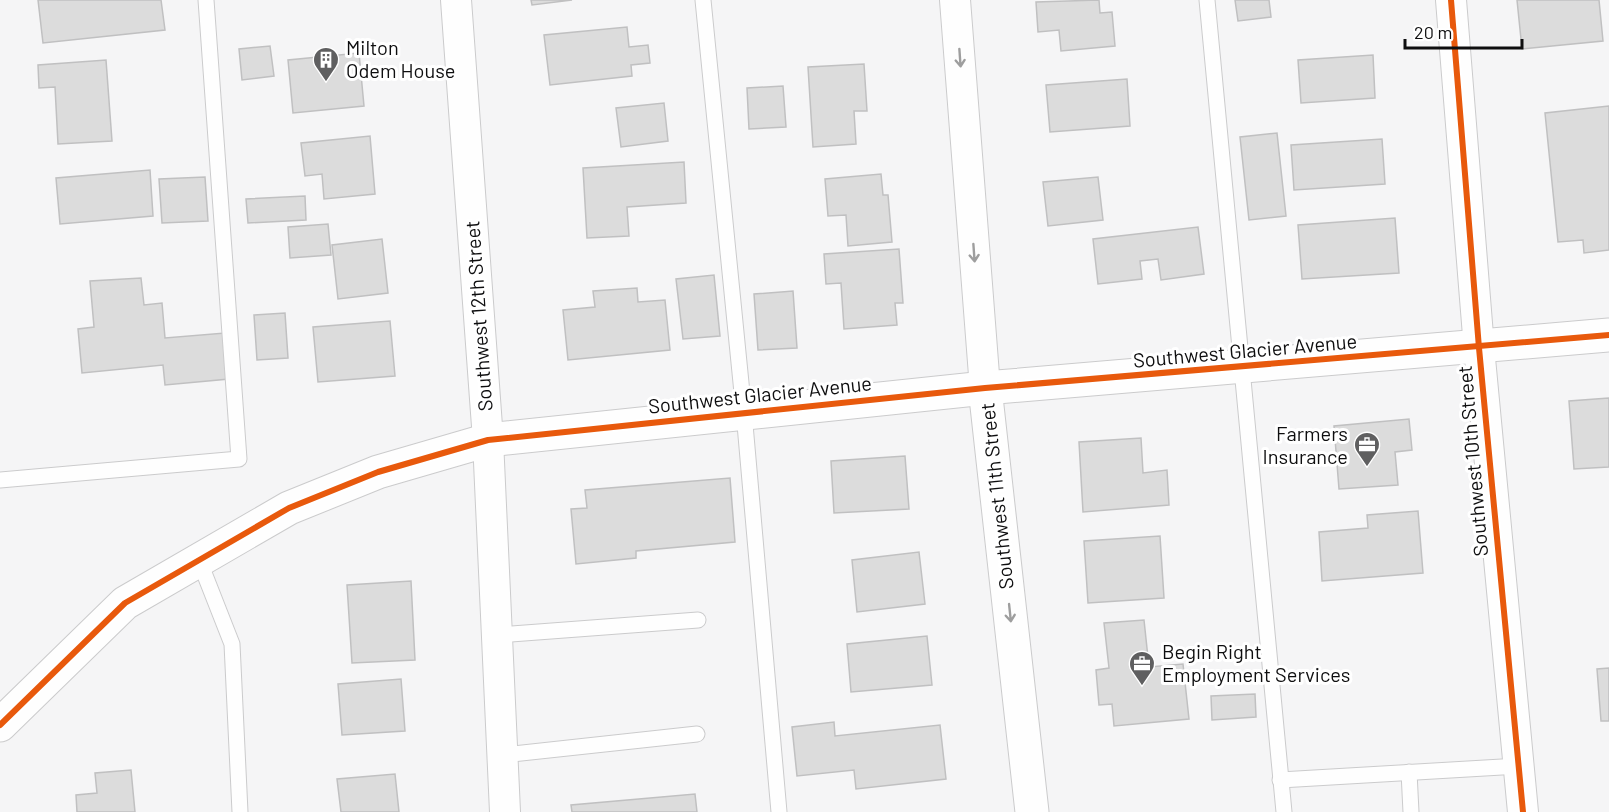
<svg xmlns="http://www.w3.org/2000/svg" width="1609" height="812" viewBox="0 0 1609 812" font-family="Barlow,sans-serif">
	<style>
		.building { fill: #dcdcdc; stroke: #c0c0c1; stroke-width: 1.5 }
		.lines { fill: none; stroke-linecap: round; stroke-linejoin: round }
		.lane-casing { stroke: #cbcbcc; stroke-width: 17 }
		.street-casing { stroke: #cbcbcc; stroke-width: 32 }
		.secondary-casing { stroke: #cbcbcc; stroke-width: 35 }
		.highway-casing { stroke: #cbcbcc; stroke-width: 35 }
		.lane { stroke: #fefefe; stroke-width: 15 }
		.street { stroke: #fefefe; stroke-width: 30 }
		.secondary { stroke: #fefefe; stroke-width: 33 }
		.highway { stroke: #fefefe; stroke-width: 33 }
		.cycleway-casing { stroke: #fff; stroke-width: 10 }
		.cycleway { stroke: #e8590c; stroke-width: 6 }
		.oneway { stroke: #9e9e9e }
		.labels { text-anchor: middle; stroke-width: 6; stroke-linejoin: round; paint-order: stroke }
		.poi-label { font-size: 20px; fill: #0e0e0f; stroke: #fff; text-anchor: start }
		.street-label { font-size: 20px; fill: #0e0e0f; stroke: #fff }
	</style>
	<rect width="100%" height="100%" fill="#f5f5f6"/>
	<g class="building">
		<path d="M38,0H161L165,30L43,43Z"/>
		<path d="M531,0H572L532,5Z"/>
		<path d="M1099,0L1100,13L1112,12L1115,46L1061,51L1059,30L1038,32L1036,2Z"/>
		<path d="M1235,0H1269L1271,17L1238,21Z"/>
		<path d="M1517,0H1599L1603,41L1522,49Z"/>
		<path d="M627,27L629,47L648,45L650,63L631,65L632,76L550,85L544,35Z"/>
		<path d="M270,46L274,76L242,80L239,49Z"/>
		<path d="M359,53L364,106L293,113L288,60Z"/>
		<path d="M1373,55L1375,98L1301,103L1298,60Z"/>
		<path d="M106,60L112,141L58,144L55,87L39,88L38,65Z"/>
		<path d="M864,64L867,111H854L856,144L813,147L808,67Z"/>
		<path d="M1127,79L1130,126L1050,132L1046,85Z"/>
		<path d="M783,86L786,127L749,129L747,88Z"/>
		<path d="M664,103L668,141L621,147L616,108Z"/>
		<path d="M1609,106V250L1584,253L1583,240L1558,242L1545,113Z"/>
		<path d="M1277,133L1286,216L1249,220L1240,137Z"/>
		<path d="M370,136L375,194L324,199L322,174L305,176L301,143Z"/>
		<path d="M1382,139L1385,184L1294,190L1291,145Z"/>
		<path d="M684,162L686,203L627,207L629,236L587,238L583,168Z"/>
		<path d="M150,170L153,216L60,224L56,178Z"/>
		<path d="M881,174L883,195H888L892,242L848,246L846,215L828,216L825,179Z"/>
		<path d="M205,177L208,221L162,223L159,179Z"/>
		<path d="M1098,177L1103,220L1048,226L1043,182Z"/>
		<path d="M305,196L306,220L248,223L246,199Z"/>
		<path d="M1395,218L1399,273L1302,279L1298,225Z"/>
		<path d="M328,224L331,255L290,258L288,227Z"/>
		<path d="M1198,227L1204,274L1161,280L1158,259L1140,261L1142,279L1098,284L1093,239Z"/>
		<path d="M382,239L388,293L338,299L332,245Z"/>
		<path d="M899,249L903,303H895L897,325L844,329L841,283L826,284L824,254Z"/>
		<path d="M714,275L720,336L683,339L676,279Z"/>
		<path d="M141,278L144,305L162,303L165,338L225,333L229,379L165,385L163,365L82,373L78,329L94,327L90,281Z"/>
		<path d="M637,288L638,302L665,300L670,350L568,360L563,310L595,307L593,291Z"/>
		<path d="M793,291L797,348L758,350L754,294Z"/>
		<path d="M285,313L288,358L257,360L254,315Z"/>
		<path d="M390,321L395,376L318,382L313,327Z"/>
		<path d="M1609,398V467L1574,469L1569,401Z"/>
		<path d="M1409,419L1412,450L1395,452L1398,485L1339,489L1334,426Z"/>
		<path d="M1141,438L1143,473L1167,470L1169,505L1083,512L1079,442Z"/>
		<path d="M905,456L909,509L834,513L831,461Z"/>
		<path d="M730,478L735,542L636,551V558L576,564L571,509L587,508L585,490Z"/>
		<path d="M1418,511L1423,573L1322,581L1319,532L1368,528L1367,515Z"/>
		<path d="M1160,536L1164,598L1088,603L1084,541Z"/>
		<path d="M919,552L925,604L857,612L852,560Z"/>
		<path d="M411,581L415,660L352,663L347,585Z"/>
		<path d="M1144,620L1149,667L1183,664L1189,719L1114,726L1112,704L1099,705L1096,670L1109,668L1104,623Z"/>
		<path d="M927,636L932,685L851,692L847,644Z"/>
		<path d="M1609,668V721H1601L1597,669Z"/>
		<path d="M401,679L405,731L342,735L338,684Z"/>
		<path d="M1255,694L1256,717L1212,720L1211,696Z"/>
		<path d="M834,722L835,736L940,725L946,779L856,789L854,770L797,776L792,727Z"/>
		<path d="M131,770L135,812H77L76,795L97,793L95,773Z"/>
		<path d="M395,774L399,812H341L337,779Z"/>
		<path d="M695,794L697,812H572L571,805Z"/>
	</g>
	<g class="lines">
		<defs>
			<g id="lane">
				<path d="M703,0L744,413L779,812"/>
				<path d="M1207,0L1284,812"/>
				<path d="M0,480L239,459L206,0"/>
				<path d="M199,560L232,644L240,812"/>
				<path d="M497,635L698,620"/>
				<path d="M503,755L697,734"/>
				<path d="M1409,772L1411,812"/>
				<path d="M1280,780L1519,766"/>
			</g>
			<g id="street">
				<path d="M456,0L488,440L505,812"/>
				<path d="M955,0L985,388"/>
				<path d="M1451,0L1479,348L1523,812"/>
			</g>
			<path id="secondary" d="M985,388L1032,812"/>
			<path id="highway" d="M0,725L125,603L289,508L378,472L488,440L985,388L1609,335"/>
		</defs>
		<use href="#lane" class="lane-casing"/>
		<use href="#street" class="street-casing"/>
		<use href="#secondary" class="secondary-casing"/>
		<use href="#highway" class="highway-casing"/>
		<use href="#lane" class="lane"/>
		<use href="#street" class="street"/>
		<use href="#secondary" class="secondary"/>
		<use href="#highway" class="highway"/>
		<defs>
			<g id="cycleway">
				<path d="M1451,0L1479,348L1523,812"/>
				<path d="M0,725L125,603L289,508L378,472L488,440L985,388L1609,335"/>
			</g>
		</defs>
		<use href="#cycleway" class="cycleway-casing"/>
		<use href="#cycleway" class="cycleway"/>
	</g>
	<defs><path id="oneway-shaft" d="M-6 0H5M1.5-3L5.5 0L1.5 3" fill="none" stroke-width="1.6" stroke-linecap="round" stroke-linejoin="round" transform="scale(1.5)"/></defs>
	<g class="oneway">
		<use href="#oneway-shaft" transform="translate(960 58) rotate(86)"/>
		<use href="#oneway-shaft" transform="translate(974 253) rotate(86)"/>
		<use href="#oneway-shaft" transform="translate(1010 613) rotate(84)"/>
	</g>
	<defs>
		<symbol id="building-pin" viewBox="-11 -11 22 30"><path d="M0 17L-7.5 6A9.5 9.5 0 1 1 7.5 6Z" fill="#5f5f60" stroke="#fff"/><path d="M-4-6H4V6H1V3H-1V6H-4ZM-2.5-4.3h1.7v1.8h-1.7ZM.8-4.3h1.7v1.8H.8ZM-2.5-1h1.7V.8h-1.7ZM.8-1h1.7V.8H.8Z" fill="#fff"/></symbol>
		<symbol id="office-pin" viewBox="-11 -11 22 30"><path d="M0 17L-7.5 6A9.5 9.5 0 1 1 7.5 6Z" fill="#5f5f60" stroke="#fff"/><path d="M-6-3h4V-5.5h4V-3h4V5H-6ZM-1-4.5V-3h2v-1.5ZM-6 0V1H6V0Z" fill="#fff"/></symbol>
	</defs>
	<g fill-rule="evenodd">
		<use href="#building-pin" x="311" y="45" width="30" height="40"/>
		<use href="#office-pin" x="1352" y="430" width="30" height="40"/>
		<use href="#office-pin" x="1127" y="649" width="30" height="40"/>
	</g>
	<g class="labels">
		<g class="poi-label">
			<text x="346" y="55">Milton<tspan x="346" dy="23">Odem House</tspan></text>
			<text x="1348" y="441" text-anchor="end">Farmers<tspan x="1348" dy="23">Insurance</tspan></text>
			<text x="1162" y="659">Begin Right<tspan x="1162" dy="23">Employment Services</tspan></text>
		</g>
		<g class="street-label">
			<text transform="translate(479 316) rotate(-94)" y="7">Southwest 12th Street</text>
			<text transform="translate(1245 351) rotate(-5)" y="7">Southwest Glacier Avenue</text>
			<text transform="translate(760 395) rotate(-6)" y="7">Southwest Glacier Avenue</text>
			<text transform="translate(1473 461) rotate(-95)" y="7">Southwest 10th Street</text>
			<text transform="translate(997 496) rotate(-96)" y="7">Southwest 11th Street</text>
		</g>
	</g>
	<path d="M1405 39v9h117v-9" fill="none" stroke="#0e0e0f" stroke-width="3"/>
	<text x="1414" y="39" font-size="18" fill="#0e0e0f" stroke="#ffffff" stroke-width="4.5" paint-order="stroke">20 m</text>
</svg>
